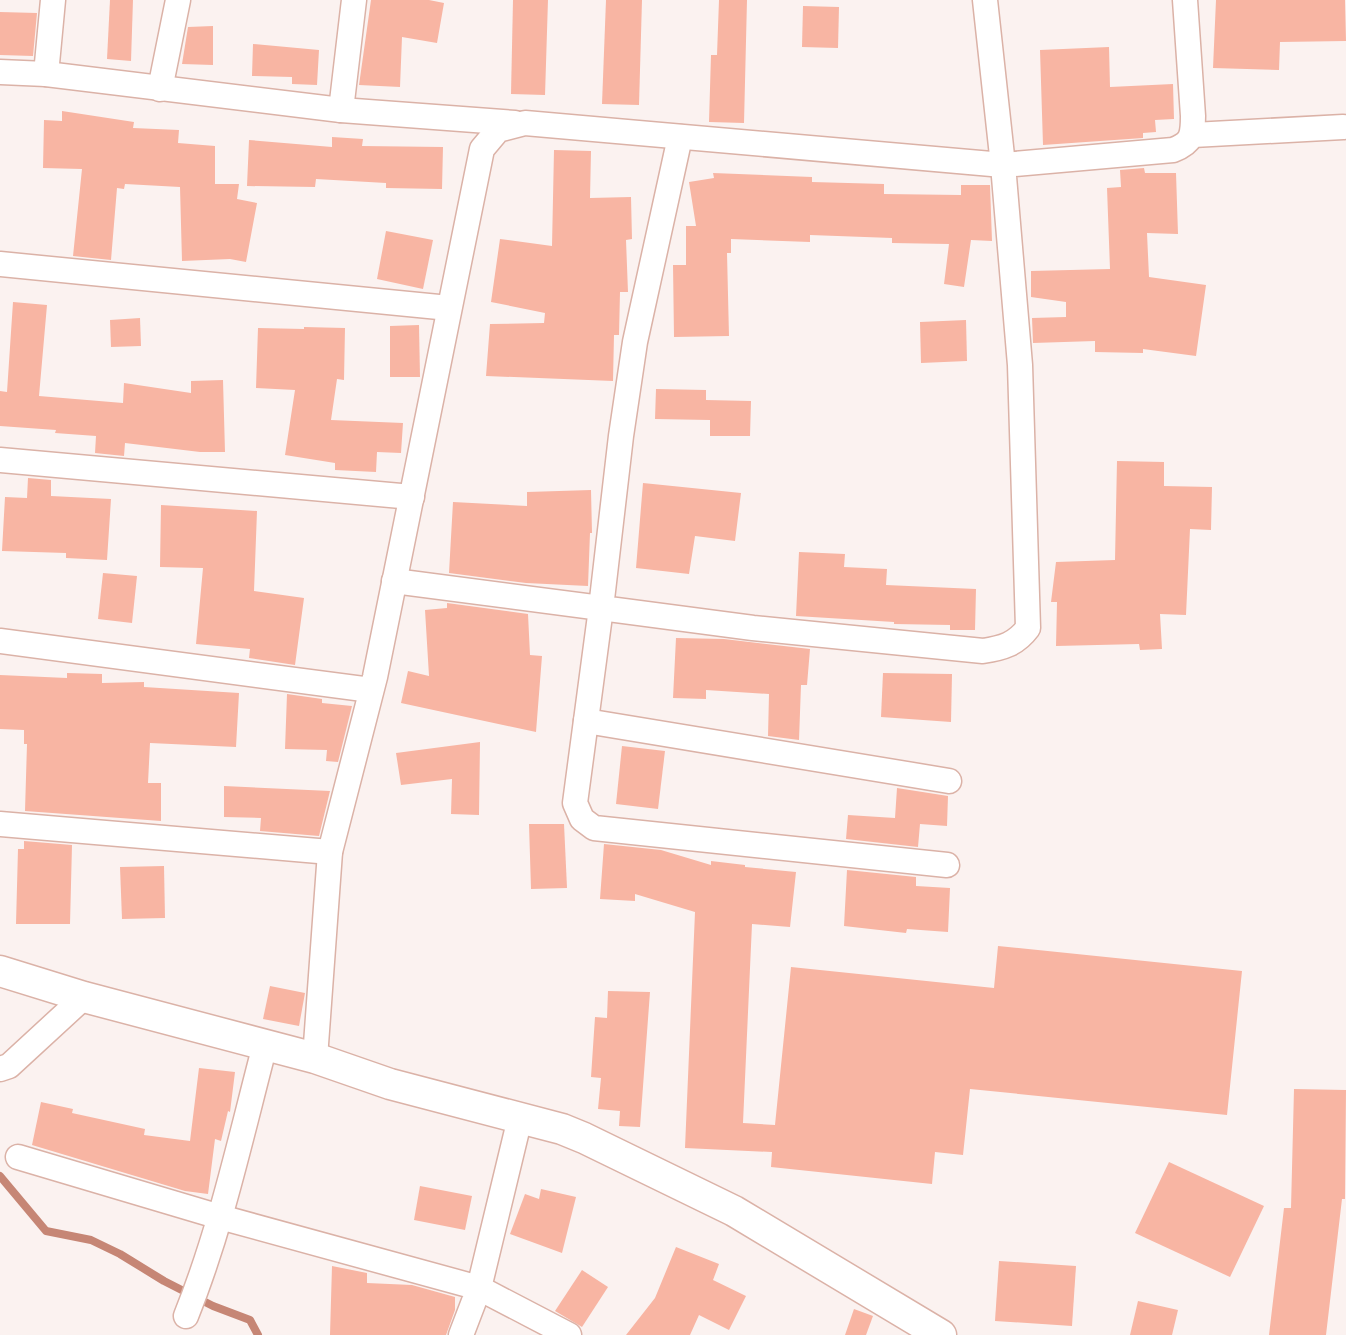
<svg xmlns="http://www.w3.org/2000/svg" width="1346" height="1335" viewBox="0 0 1346 1335" font-family="'Nunito Sans',sans-serif">
	<style>
		.lines { fill: none; stroke-linecap: round; stroke-linejoin: round }
		.stream { stroke: #c68675; stroke-width: 8 }
		.building { fill: #f8b5a3 }
		.minor-casing { stroke: #dbb2a7; stroke-width: 27 }
		.tertiary-casing { stroke: #dbb2a7; stroke-width: 33 }
		.minor { stroke: #fff; stroke-width: 24 }
		.tertiary { stroke: #fff; stroke-width: 30 }
	</style>
	<rect width="100%" height="100%" fill="#fbf2f0"/>
	<g class="lines">
		<path class="stream" d="M0,1176L46,1231L91,1240L120,1254L164,1281L213,1306L250,1320L258,1335"/>
	</g>
	<g class="building">
		<path d="M110,0H133L131,61L107,59Z"/>
		<path d="M371,0H429L444,3L437,43L402,37L400,87L359,85Z"/>
		<path d="M513,0H548L545,95L511,94Z"/>
		<path d="M606,0H642L639,105L602,104Z"/>
		<path d="M719,0H747L744,123L709,122L711,55H717Z"/>
		<path d="M1216,0H1345L1346,41L1280,42L1279,70L1213,68Z"/>
		<path d="M803,6L839,7L838,48L802,47Z"/>
		<path d="M0,12L37,13L33,56L0,55Z"/>
		<path d="M213,26V65L182,64L188,27Z"/>
		<path d="M253,44L319,50L317,85L292,84V77L252,76Z"/>
		<path d="M1109,47L1110,87L1173,84L1174,119L1155,120L1156,132L1143,133V138L1043,145L1040,50Z"/>
		<path d="M62,111L134,122L133,128L179,130L178,143L215,146V184H239L237,199L257,203L246,262L230,259L182,261L180,187L125,184L124,189L117,188L111,260L73,256L82,169L43,168L44,120L62,121Z"/>
		<path d="M332,137L363,139L362,146L443,147L442,189L386,188V183L316,179L315,187L247,186L249,140L332,147Z"/>
		<path d="M554,150L591,151L590,198L631,197L632,239L626,240L628,292H620L619,335H614L613,381L486,376L490,324L544,323L545,313L491,302L500,239L552,246Z"/>
		<path d="M1144,168L1145,173H1176L1178,234L1147,233L1149,277L1206,285L1196,356L1143,349V353L1095,352V341L1033,343L1032,318L1066,317V302L1031,297V271L1110,269L1107,188L1121,187L1120,170Z"/>
		<path d="M713,173L812,177V182L884,184V194L961,195V185H990L992,241L971,240L964,287L944,284L949,244L892,243V238L810,235V242L731,239V253H727L729,336L674,337L673,265H686V226H696L689,182L714,178Z"/>
		<path d="M386,231L433,240L423,289L377,279Z"/>
		<path d="M13,302L47,305L39,396L123,403L124,383L191,393V381L223,380L225,452H200L125,443L124,456L95,453L96,436L55,433L56,430L0,426V391L7,392Z"/>
		<path d="M140,318L141,346L111,347L110,320Z"/>
		<path d="M966,320L967,361L921,363L920,322Z"/>
		<path d="M419,325L420,377H390V326Z"/>
		<path d="M304,327L345,328L344,380L337,379L331,420L403,423L401,453L377,452L376,472L335,470V463L285,455L295,390L256,388L258,328L304,329Z"/>
		<path d="M656,389L706,390V400L751,401L750,436H710V420L655,419Z"/>
		<path d="M1117,461L1164,462V486L1212,487L1211,530L1190,529L1186,615L1160,614L1162,649L1140,650L1139,644L1056,646L1057,602H1051L1056,562L1115,560Z"/>
		<path d="M28,478L51,480V496L111,499L107,560L66,558V553L2,551L5,497L27,498Z"/>
		<path d="M643,483L741,493L735,541L695,536L689,574L636,568Z"/>
		<path d="M591,490L592,533H590L588,586L526,583L449,573L453,502L527,506V492Z"/>
		<path d="M161,505L257,511L254,591L304,598L295,665L249,658L250,649L196,644L203,568L160,567Z"/>
		<path d="M799,552L845,554L844,567L887,569L886,585L976,589L975,630H950V625L894,624V622L796,616Z"/>
		<path d="M103,573L137,576L132,623L98,619Z"/>
		<path d="M447,603L528,614L530,655L542,656L536,732L401,703L408,671L429,676L425,610L447,608Z"/>
		<path d="M676,638L724,639L810,649L807,685H801L799,740L768,736L769,694L706,690V699L673,698Z"/>
		<path d="M67,673L102,674V683L144,682V687L239,693L236,747L150,743L148,783H161V821L25,811L27,744H24V730L0,729V675L67,678Z"/>
		<path d="M883,673L952,674L951,722L881,717Z"/>
		<path d="M287,694L322,699V703L352,706L338,762L326,761L327,750L285,749Z"/>
		<path d="M480,742L479,815L451,814L452,779L401,785L396,753Z"/>
		<path d="M622,746L665,751L658,809L616,804Z"/>
		<path d="M224,786L330,791L319,836L260,831L261,818L224,817Z"/>
		<path d="M897,788L948,796L947,826L920,824L918,847L846,839L848,815L895,818Z"/>
		<path d="M529,824H564L567,888L531,889Z"/>
		<path d="M24,841L72,845L70,924H16L18,849H24Z"/>
		<path d="M604,844L661,850L711,865V861L745,865V867L796,872L790,927L752,924L743,1123L775,1125L791,967L994,988L998,946L1242,971L1227,1115L970,1089L963,1155L935,1152L932,1184L771,1167L772,1152L685,1148L695,912L635,894V901L600,899Z"/>
		<path d="M164,866L165,918L122,919L120,867Z"/>
		<path d="M847,870L916,877V886L950,888L948,932L907,929L906,933L844,926Z"/>
		<path d="M270,986L305,993L299,1026L263,1019Z"/>
		<path d="M608,991L650,992L640,1127L619,1126L620,1111L598,1109L601,1078L591,1077L595,1017L607,1018Z"/>
		<path d="M199,1068L235,1072L230,1112L228,1111L221,1141L215,1139L208,1194L185,1191L32,1145L41,1102L73,1109L72,1113L145,1129L144,1135L190,1141Z"/>
		<path d="M1294,1089L1346,1090L1345,1199H1342L1326,1335H1269L1284,1208H1291Z"/>
		<path d="M1169,1162L1264,1206L1230,1277L1135,1233Z"/>
		<path d="M420,1186L472,1196L465,1230L414,1220Z"/>
		<path d="M541,1189L576,1197L562,1253L510,1234L525,1194L539,1199Z"/>
		<path d="M676,1247L719,1264L713,1280L746,1296L729,1330L699,1315L690,1335H626L655,1298Z"/>
		<path d="M999,1261L1076,1266L1072,1326L995,1321Z"/>
		<path d="M332,1266L367,1273V1283L412,1285L455,1297V1310L446,1335H330Z"/>
		<path d="M582,1270L608,1287L582,1327L555,1311Z"/>
		<path d="M1138,1301L1178,1310L1172,1335H1130Z"/>
		<path d="M854,1309L873,1316L866,1335H845Z"/>
	</g>
	<g class="lines">
		<defs>
			<g id="minor">
				<path d="M0,72L46,74L341,110L515,123"/>
				<path d="M46,74L53,0"/>
				<path d="M160,89L178,0"/>
				<path d="M341,110L354,0"/>
				<path d="M1193,135L1343,127"/>
				<path d="M680,137L635,342L621,436L601,608L753,628L983,651C1003,648 1016,644 1028,628L1020,365L1003,165L1173,150C1192,143 1193,135 1193,116L1185,0"/>
				<path d="M0,264L449,308"/>
				<path d="M0,460L412,497"/>
				<path d="M394,581L601,608L575,803L582,819L594,828L947,865"/>
				<path d="M0,641L371,690"/>
				<path d="M586,721L949,781"/>
				<path d="M0,824L330,852"/>
				<path d="M315,1058L330,852L375,677L482,149L498,130L525,123L1003,165L985,0"/>
				<path d="M0,1069L9,1066L84,997"/>
				<path d="M520,1118L479,1288L569,1335"/>
				<path d="M18,1157L220,1217L479,1288L461,1335"/>
				<path d="M186,1316C221,1229 241,1136 265,1045"/>
			</g>
			<path id="tertiary" d="M0,971L84,997L315,1058L390,1084L562,1129L584,1138L734,1211L941,1335"/>
		</defs>
		<use href="#minor" class="minor-casing"/>
		<use href="#tertiary" class="tertiary-casing"/>
		<use href="#minor" class="minor"/>
		<use href="#tertiary" class="tertiary"/>
	</g>
</svg>
